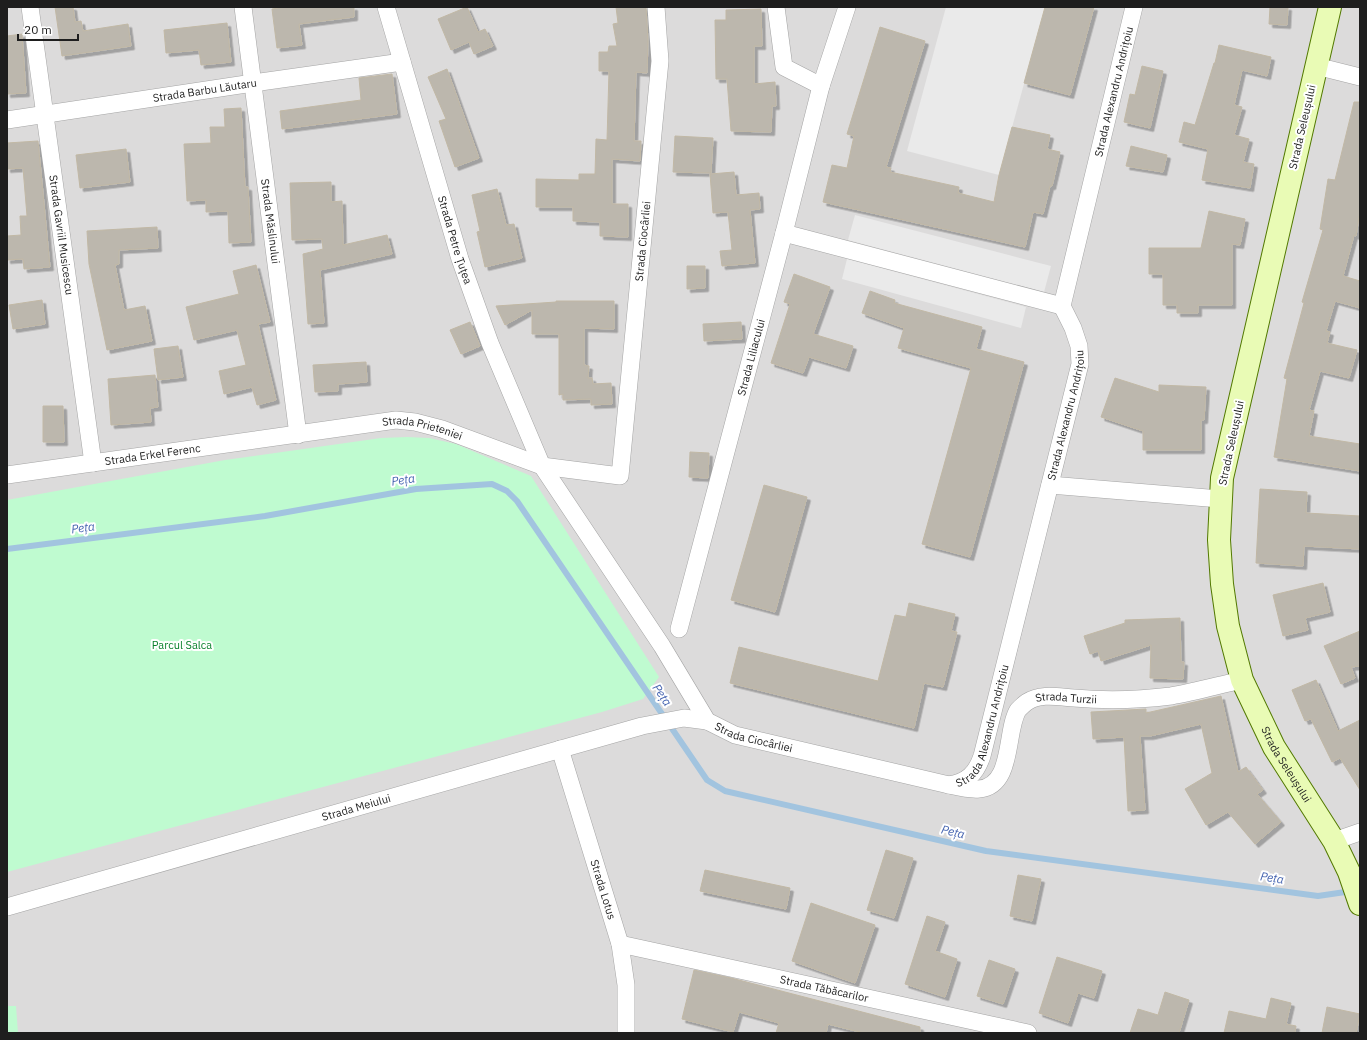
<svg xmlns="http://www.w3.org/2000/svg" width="1367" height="1040" viewBox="0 0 1367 1040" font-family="'IBM Plex Sans',sans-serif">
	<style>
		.residential { fill: #dcdbdb }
		.park { fill: #bffbd0 }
		.parking { fill: #eaeaea }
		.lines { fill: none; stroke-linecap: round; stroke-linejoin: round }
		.stream { stroke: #a2c4df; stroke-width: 6 }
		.building { fill: #bcb7ad; stroke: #c1b8a5; filter: url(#shadow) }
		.minor-casing { stroke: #a5a5a5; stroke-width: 18 }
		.secondary-casing { stroke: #527901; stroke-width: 24 }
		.minor { stroke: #fff; stroke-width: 17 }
		.secondary { stroke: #e9fbb5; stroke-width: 22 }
		.labels { text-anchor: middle; stroke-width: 4; stroke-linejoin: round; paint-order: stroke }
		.street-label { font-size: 11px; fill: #1e1e1e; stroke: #fff }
		.park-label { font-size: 11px; fill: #08802b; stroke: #fff }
		.water-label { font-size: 12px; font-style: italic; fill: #4765b1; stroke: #fff }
	</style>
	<defs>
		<filter id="shadow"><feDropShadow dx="3.5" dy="3.5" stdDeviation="0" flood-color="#0004"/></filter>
	</defs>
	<rect width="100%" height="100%" fill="#efeee4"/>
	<rect class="residential" x="7" y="7" width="1353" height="1026"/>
	<g class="park">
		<path d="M407,437L429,438L456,444L531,476L659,677L643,699L602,712L7,872V500L225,460L381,438Z"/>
		<path d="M7,1006H16L18,1033H7Z"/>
	</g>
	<g class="parking">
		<path d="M946,7H1045L999,175L907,151Z"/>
		<path d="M855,215L1051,266L1044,292L848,240Z"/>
		<path d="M847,259L1026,307L1021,328L842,279Z"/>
	</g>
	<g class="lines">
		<path class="stream" d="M7,549L265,516L416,489L492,484L507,491L517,501L707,780L725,791L986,851L1318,896L1352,891"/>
	</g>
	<g class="building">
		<path d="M55,7H73L75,22L81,21L83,31L128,24L131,46L62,56Z"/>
		<path d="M284,7H354V17L299,24L302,45L277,48L272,9Z"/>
		<path d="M467,7L478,32L485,29L493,46L474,54L469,42L451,50L438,19Z"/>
		<path d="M616,7H646L648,41L647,73L636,72L634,141H641L640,161L612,159V204H628V237L600,236V222L573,221V207H536V179L579,180V174H595L596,139L607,140L609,71H599V52H608L609,46H617L613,24L618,23Z"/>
		<path d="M1045,7H1094L1070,95L1024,83Z"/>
		<path d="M1270,7H1288L1287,25L1269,24Z"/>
		<path d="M761,9L762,46H754V84L775,82L776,106H772L771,132L731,131L727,79H716L715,20H726V10Z"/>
		<path d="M227,23L231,62L201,65L199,50L166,53L164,30Z"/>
		<path d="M880,27L925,41L886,167L891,168L890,172L959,187L958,193L994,202L999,175L1012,127L1050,135L1047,149L1060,152L1052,186H1050L1043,214L1033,212L1025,247L823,202L832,165L847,168L854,136L847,134Z"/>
		<path d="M22,34L26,93L7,94V36Z"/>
		<path d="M1219,45L1271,57L1267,76L1242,70L1234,105L1242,107L1234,135L1249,139L1243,162L1254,164L1250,188L1202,180L1208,149L1179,142L1184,122L1195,125L1214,63H1215Z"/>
		<path d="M1142,66L1163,71L1150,128L1124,122L1130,94L1135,95Z"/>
		<path d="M447,69L479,158L455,167L439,121L446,119L428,77Z"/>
		<path d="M392,74L397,114L282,129L280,111L361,100L359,78Z"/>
		<path d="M1354,102H1360V211L1356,236L1354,235L1343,276L1360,281V308L1335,301L1326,331L1330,332L1327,343L1357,350L1349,378L1320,371L1309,410L1314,411L1309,436L1360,444V471L1274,457L1287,379L1284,378L1304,303L1302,302L1323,230L1320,229L1328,179L1335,180Z"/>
		<path d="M241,108L245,187H248L251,242L229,243L228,211L206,212V200L187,201L184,144L211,143L210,127H225L224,109Z"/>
		<path d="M675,136L713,138L711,173L673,172Z"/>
		<path d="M38,141L50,267L24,269L23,259L7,260V236L21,235L20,216H27L23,168L7,169V143Z"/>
		<path d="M1131,146L1167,155L1163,172L1126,166Z"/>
		<path d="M126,149L130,182L80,188L76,155Z"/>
		<path d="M734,172L736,195L759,193L760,209L750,210L755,263L722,266L720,251L732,250L728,212L713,213L710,174Z"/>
		<path d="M331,182V202L342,201L343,245L387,235L392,254L320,270L324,323L308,324L303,254L323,249L322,239L292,240L290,183Z"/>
		<path d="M497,189L506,225L514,224L522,258L485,267L477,232L480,231L472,195Z"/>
		<path d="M1209,211L1245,219L1240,245L1232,244V305H1198V313H1177V305H1163V274H1149V248H1201Z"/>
		<path d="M157,227L158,248L119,250V264L115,265L124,310L145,306L152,341L107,350L89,264L87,231Z"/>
		<path d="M256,265L270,322L258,324L276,400L257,405L252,387L224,394L219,371L246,365L237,330L194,340L186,307L239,294L233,271Z"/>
		<path d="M687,266H705V288L687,289Z"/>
		<path d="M794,274L830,287L813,334L853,346L846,368L809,357L803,373L771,363L790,304L784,302Z"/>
		<path d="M870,291L895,300L894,303L982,327L976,349L1024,362L970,557L922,544L971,368L898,348L904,328L862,313Z"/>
		<path d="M42,300L45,324L13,329L9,305Z"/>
		<path d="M556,301H614V329L584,328V365L589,366L588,378H592L593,384L611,383L612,404L591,405V399L563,400V394L559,395V334H532V310L505,325L496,306L556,302Z"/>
		<path d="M470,322L480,346L461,354L450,330Z"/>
		<path d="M741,322L742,339L704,341L703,324Z"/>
		<path d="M178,346L183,377L158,380L154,349Z"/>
		<path d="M366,362L367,382L338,384V391L315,392L313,365Z"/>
		<path d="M155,375L158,407L150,408L151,422L111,425L108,379Z"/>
		<path d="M1115,378L1159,392V385L1206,387L1204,420H1201V450H1143V431L1101,417Z"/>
		<path d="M43,406H63L64,442H43Z"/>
		<path d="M690,452L709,453L708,478L689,477Z"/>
		<path d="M764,485L807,497L775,612L731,600Z"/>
		<path d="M1260,489L1307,492L1306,513L1360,516V549L1304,546L1303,566L1256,563Z"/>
		<path d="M1323,583L1330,612L1305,618L1308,630L1283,636L1273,595Z"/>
		<path d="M909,603L955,614L951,631L957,632L943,687L924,683L914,728L730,683L739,647L878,681L895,615L906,617Z"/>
		<path d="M1180,618L1181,662H1184L1183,679L1150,678L1151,645L1101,661L1098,651L1090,654L1084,636L1125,623V620Z"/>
		<path d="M1360,631V666L1351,667L1355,678L1341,684L1324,646Z"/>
		<path d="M1316,680L1338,731L1360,720V790L1340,758L1332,762L1311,719L1305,721L1292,690Z"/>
		<path d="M1221,696L1238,772L1246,767L1263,790L1257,794L1281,822L1255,844L1228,812L1206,825L1185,789L1212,773L1201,724L1150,736H1140L1145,810L1128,811L1124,737L1093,739L1091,712L1146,709V713Z"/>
		<path d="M886,850L913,858L894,918L867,910Z"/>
		<path d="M705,870L790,888L786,909L700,891Z"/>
		<path d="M1018,875L1041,879L1032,921L1010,916Z"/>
		<path d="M811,903L875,925L855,983L792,961Z"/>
		<path d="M927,916L945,922L935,951L957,959L945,997L905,984Z"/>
		<path d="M1057,957L1102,971L1094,998L1078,993L1068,1023L1039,1013Z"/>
		<path d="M989,960L1015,969L1003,1004L977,996Z"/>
		<path d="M694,970L731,978L920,1027V1033H864L828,1024L826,1033H776L779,1023L739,1012L733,1032L682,1019Z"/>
		<path d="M1165,992L1189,1000L1179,1033H1130L1138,1009L1158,1015Z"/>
		<path d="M1271,998L1291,1003L1286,1024L1296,1026L1295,1033H1224L1229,1011L1266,1019Z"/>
		<path d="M1327,1007L1360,1014L1356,1033H1322Z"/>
	</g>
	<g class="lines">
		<defs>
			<g id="minor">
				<path id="s1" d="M30,7L93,463"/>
				<path id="s2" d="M243,7L298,435"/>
				<path id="s3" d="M386,7L460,259L490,343L542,466L662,646L707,721L735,735L949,785C958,787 969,790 979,789C1014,786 1005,731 1018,710C1020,708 1024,704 1027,702C1041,693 1058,697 1074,698C1106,701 1139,700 1171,696C1195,692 1219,685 1242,680"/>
				<path d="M776,7L784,67L821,86"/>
				<path d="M1316,66L1360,77"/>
				<path id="s4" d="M7,120L253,83L402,62"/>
				<path d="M784,233L1062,306"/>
				<path id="s5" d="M7,475L396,420L415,422L442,429L542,466L620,476L660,61L656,7"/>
				<path d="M1050,485L1220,499"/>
				<path id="s6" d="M679,629L784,233L821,86L847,7"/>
				<path id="s7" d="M560,749L620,944L626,985V1033"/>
				<path id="s8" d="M949,785C967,782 976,774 982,756L1080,364L1079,346L1073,328L1062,306L1134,7"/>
				<path d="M1334,841L1360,832"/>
				<path id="s9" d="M7,907L642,726L684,718L707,721"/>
				<path id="s10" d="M620,944L1028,1033"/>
			</g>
			<g id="secondary">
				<path id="s11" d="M1330,7L1222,478L1219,540L1222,584L1228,626L1242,680L1274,747L1334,841L1349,872L1360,904"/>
			</g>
		</defs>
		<use href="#minor" class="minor-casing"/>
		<use href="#secondary" class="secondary-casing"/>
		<use href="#minor" class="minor"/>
		<use href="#secondary" class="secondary"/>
	</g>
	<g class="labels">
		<g class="street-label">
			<text dy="4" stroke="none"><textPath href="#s4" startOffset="200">Strada Barbu Lăutaru</textPath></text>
			<text dy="4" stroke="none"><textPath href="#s8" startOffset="733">Strada Alexandru Andrițoiu</textPath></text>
			<text transform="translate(1302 127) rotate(-77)" y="4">Strada Seleușului</text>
			<text dy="4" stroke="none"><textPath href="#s2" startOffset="216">Strada Măslinului</textPath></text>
			<text dy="4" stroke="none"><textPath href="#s1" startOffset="230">Strada Gavriil Musicescu</textPath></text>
			<text dy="4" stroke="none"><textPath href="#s3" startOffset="243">Strada Petre Țuțea</textPath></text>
			<text dy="4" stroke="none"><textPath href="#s5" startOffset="861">Strada Ciocârliei</textPath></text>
			<text dy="4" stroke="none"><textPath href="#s6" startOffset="281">Strada Liliacului</textPath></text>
			<text dy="4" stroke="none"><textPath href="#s8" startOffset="398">Strada Alexandru Andrițoiu</textPath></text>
			<text dy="4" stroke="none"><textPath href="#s5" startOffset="420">Strada Prieteniei</textPath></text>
			<text transform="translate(1231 443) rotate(-78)" y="4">Strada Seleușului</text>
			<text dy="4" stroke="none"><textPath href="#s5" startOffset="147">Strada Erkel Ferenc</textPath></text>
			<text dy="4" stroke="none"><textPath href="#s3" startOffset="1217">Strada Turzii</textPath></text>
			<text dy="4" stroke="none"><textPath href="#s8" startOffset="74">Strada Alexandru Andrițoiu</textPath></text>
			<text dy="4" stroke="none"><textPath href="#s3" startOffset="839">Strada Ciocârliei</textPath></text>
			<text dy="4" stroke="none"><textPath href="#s11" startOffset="783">Strada Seleușului</textPath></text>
			<text dy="4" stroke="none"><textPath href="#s9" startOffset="363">Strada Meiului</textPath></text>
			<text dy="4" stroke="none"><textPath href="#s7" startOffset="147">Strada Lotus</textPath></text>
			<text dy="4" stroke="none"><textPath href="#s10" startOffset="209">Strada Tăbăcarilor</textPath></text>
		</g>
		<g class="park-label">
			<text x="182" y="649">Parcul Salca</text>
		</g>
		<g class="water-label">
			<text transform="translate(403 480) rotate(-9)" y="4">Peța</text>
			<text transform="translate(83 528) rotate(-7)" y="4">Peța</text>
			<text transform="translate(662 695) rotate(56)" y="4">Peța</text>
			<text transform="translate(953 832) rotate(13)" y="4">Peța</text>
			<text transform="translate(1272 878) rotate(8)" y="4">Peța</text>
		</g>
	</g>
	<rect width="1367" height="1040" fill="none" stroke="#1e1e1e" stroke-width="16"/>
	<path d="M18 34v6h60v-6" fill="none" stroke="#1e1e1e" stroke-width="2"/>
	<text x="24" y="34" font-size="12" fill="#1e1e1e" stroke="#ffffff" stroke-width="3" paint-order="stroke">20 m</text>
</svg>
